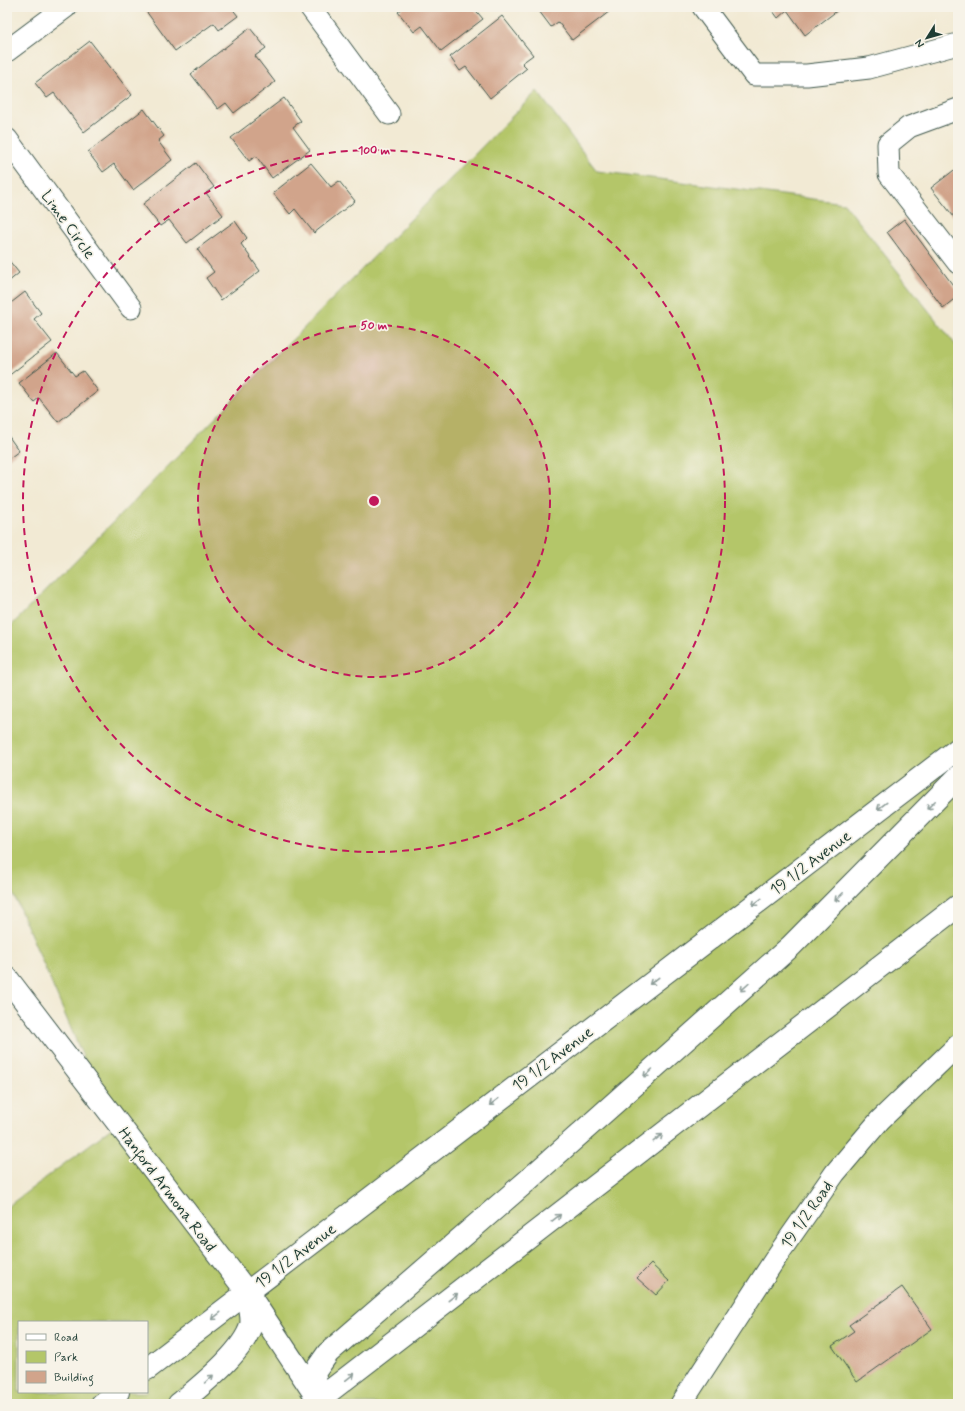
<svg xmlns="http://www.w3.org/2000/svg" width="965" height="1411" viewBox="0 0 965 1411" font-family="Mynerve,sans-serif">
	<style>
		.green { fill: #b4c669; stroke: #6a824e; fill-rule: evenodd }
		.building { fill: #d1a48b }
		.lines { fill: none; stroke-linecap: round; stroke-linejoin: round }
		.street-casing { stroke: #3f574c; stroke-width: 23 }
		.secondary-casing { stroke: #3f574c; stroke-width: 24 }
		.highway-casing { stroke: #3f574c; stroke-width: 24 }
		.street { stroke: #fff; stroke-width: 21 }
		.secondary { stroke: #fff; stroke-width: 22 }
		.highway { stroke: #fff; stroke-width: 22 }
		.oneway { stroke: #8f9e9a }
		.ring { fill: none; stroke: #c2185b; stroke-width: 2; stroke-dasharray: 7 5 }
		.labels { text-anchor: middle; stroke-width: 3.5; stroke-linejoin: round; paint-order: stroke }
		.street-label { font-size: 16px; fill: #1f3d34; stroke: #f7f3e8 }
		.centre { fill: #c2185b; stroke: #f7f3e8; stroke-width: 2 }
		.ring-label { font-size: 12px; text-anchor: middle; font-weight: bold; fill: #c2185b; stroke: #f7f3e8; stroke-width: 3.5; stroke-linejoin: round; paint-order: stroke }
	</style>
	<rect width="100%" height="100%" fill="#f7f3e8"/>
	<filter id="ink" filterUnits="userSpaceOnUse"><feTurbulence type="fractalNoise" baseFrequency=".025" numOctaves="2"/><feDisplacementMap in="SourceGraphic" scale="8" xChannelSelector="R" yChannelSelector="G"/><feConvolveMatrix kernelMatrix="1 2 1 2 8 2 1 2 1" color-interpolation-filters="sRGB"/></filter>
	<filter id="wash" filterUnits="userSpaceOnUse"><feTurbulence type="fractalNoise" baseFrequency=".012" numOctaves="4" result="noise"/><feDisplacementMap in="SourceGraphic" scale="16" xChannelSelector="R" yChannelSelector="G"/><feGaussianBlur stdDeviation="0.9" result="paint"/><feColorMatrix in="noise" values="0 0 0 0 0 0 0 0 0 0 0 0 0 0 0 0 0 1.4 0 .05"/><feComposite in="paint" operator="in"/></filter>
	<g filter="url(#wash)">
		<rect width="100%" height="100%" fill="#f2ead4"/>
		<path class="green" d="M537,91L597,171L844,203L958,348V1404H7V1207L113,1127L7,879V630ZM19,1322H147V1392H19Z"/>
		<g id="blocks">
			<g class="building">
				<path d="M143,7H231L238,16L219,30L214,23L175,51Z"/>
				<path d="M404,7H473L483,19L441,51L422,26L414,32L398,12Z"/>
				<path d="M536,7H612L614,8L572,40L558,22L551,27Z"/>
				<path d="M770,7H842L805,35L787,10L778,18Z"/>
				<path d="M502,16L533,55L522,63L527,68L490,98L466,67L460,71L450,57Z"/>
				<path d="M250,28L266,48L255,56L275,82L234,113L226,103L218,109L191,74Z"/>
				<path d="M90,41L132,95L84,132L54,93L47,98L35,83Z"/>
				<path d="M284,98L301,121L293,127L310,150L272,178L256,156L249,161L231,138Z"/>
				<path d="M144,109L164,136L158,141L172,160L133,190L114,164L103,172L88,152Z"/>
				<path d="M196,163L214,187L206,193L223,215L187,243L169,220L160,226L143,204Z"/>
				<path d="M311,163L331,187L339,181L355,201L314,233L295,209L290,214L273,193Z"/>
				<path d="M958,167V222L931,188Z"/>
				<path d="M904,219L958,292V296L943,308L887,232Z"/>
				<path d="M235,221L247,238L241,244L260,271L221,300L206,278L214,272L197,249Z"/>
				<path d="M7,258L19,273L7,283Z"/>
				<path d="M25,292L41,313L34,319L52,342L7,377V306Z"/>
				<path d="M57,353L75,376L83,371L98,391L58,422L39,398L34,402L19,383Z"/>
				<path d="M7,434L19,451L7,460Z"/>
				<path d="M651,1264L669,1281L656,1295L637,1278Z"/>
				<path d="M902,1287L932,1329L857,1382L832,1346L854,1331L849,1325Z"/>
			</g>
		</g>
	</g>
	<g filter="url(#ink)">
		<use href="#blocks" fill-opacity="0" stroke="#3f574c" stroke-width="1"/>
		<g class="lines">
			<defs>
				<g id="street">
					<path d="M310,7L389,114"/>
					<path d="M703,7L754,75H807L869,68L958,44"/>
					<path d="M7,51L66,7"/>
					<path d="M958,109L909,127L888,144L889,174L958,263"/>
					<path d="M7,139L131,308"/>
					<path d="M681,1404L779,1253L835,1173L880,1120L958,1045"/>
				</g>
				<path id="secondary" d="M7,978L247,1292L320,1402"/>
				<g id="highway">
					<path d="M147,1369L958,749"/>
					<path d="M319,1400L314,1373L328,1353L527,1181L791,946L958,777"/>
					<path d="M102,1404L118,1392"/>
					<path d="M179,1404C199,1387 244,1352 251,1325C253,1316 248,1301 247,1292"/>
					<path d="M313,1404L958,906"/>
				</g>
			</defs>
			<use href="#street" class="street-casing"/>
			<use href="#secondary" class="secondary-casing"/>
			<use href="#highway" class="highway-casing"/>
			<use href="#street" class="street"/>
			<use href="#secondary" class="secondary"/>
			<use href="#highway" class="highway"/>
		</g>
		<defs><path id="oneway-shaft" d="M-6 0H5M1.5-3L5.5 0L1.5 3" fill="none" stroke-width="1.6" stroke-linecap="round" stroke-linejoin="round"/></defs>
		<g class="oneway">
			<use href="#oneway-shaft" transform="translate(931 805) rotate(135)"/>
			<use href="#oneway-shaft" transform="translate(882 806) rotate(143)"/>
			<use href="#oneway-shaft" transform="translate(839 897) rotate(135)"/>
			<use href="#oneway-shaft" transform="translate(757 902) rotate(143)"/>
			<use href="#oneway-shaft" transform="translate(654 981) rotate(143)"/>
			<use href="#oneway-shaft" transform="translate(745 987) rotate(138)"/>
			<use href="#oneway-shaft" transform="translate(648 1073) rotate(138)"/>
			<use href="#oneway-shaft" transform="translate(494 1102) rotate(143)"/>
			<use href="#oneway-shaft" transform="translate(658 1138) rotate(-38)"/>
			<use href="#oneway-shaft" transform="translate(556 1218) rotate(-38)"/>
			<use href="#oneway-shaft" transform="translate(453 1297) rotate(-38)"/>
			<use href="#oneway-shaft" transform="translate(216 1316) rotate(142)"/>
			<use href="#oneway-shaft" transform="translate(350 1377) rotate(-38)"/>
			<use href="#oneway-shaft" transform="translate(209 1379) rotate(-42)"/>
		</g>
	</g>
	<circle cx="374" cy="501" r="176" fill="#c2185b" fill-opacity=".12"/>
	<g class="ring">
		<circle cx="374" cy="501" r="176"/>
		<circle cx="374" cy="501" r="351"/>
	</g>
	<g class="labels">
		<g class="street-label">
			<text transform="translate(69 224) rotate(54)" y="6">Lime Circle</text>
			<text transform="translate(810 862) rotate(-37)" y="6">19 1/2 Avenue</text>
			<text transform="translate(552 1058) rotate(-37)" y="6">19 1/2 Avenue</text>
			<text transform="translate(168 1189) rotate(53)" y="6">Hanford Armona Road</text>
			<text transform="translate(806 1214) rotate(-55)" y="6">19 1/2 Road</text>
			<text transform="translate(295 1255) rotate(-37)" y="6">19 1/2 Avenue</text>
		</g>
	</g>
	<circle cx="374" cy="501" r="6" class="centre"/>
	<g class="ring-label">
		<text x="374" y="154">100 m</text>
		<text x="374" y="329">50 m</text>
	</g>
	<rect width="965" height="1411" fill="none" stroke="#f7f3e8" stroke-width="24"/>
	<rect x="18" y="1321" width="130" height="72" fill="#f7f3e8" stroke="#a1aaa0"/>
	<rect x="26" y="1334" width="20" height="6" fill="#ffffff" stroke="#a1aaa0"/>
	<text x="54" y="1341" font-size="12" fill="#1f3d34">Road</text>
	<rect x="26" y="1351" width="20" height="12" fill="#b4c669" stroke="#a1aaa0"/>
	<text x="54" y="1361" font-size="12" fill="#1f3d34">Park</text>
	<rect x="26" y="1371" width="20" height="12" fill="#d1a48b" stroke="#a1aaa0"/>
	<text x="54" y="1381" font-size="12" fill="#1f3d34">Building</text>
	<g transform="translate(927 38) rotate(233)" stroke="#f7f3e8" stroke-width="3" paint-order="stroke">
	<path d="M0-3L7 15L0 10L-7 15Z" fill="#1f3d34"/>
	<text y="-6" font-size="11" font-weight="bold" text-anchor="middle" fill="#1f3d34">N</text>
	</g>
</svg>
